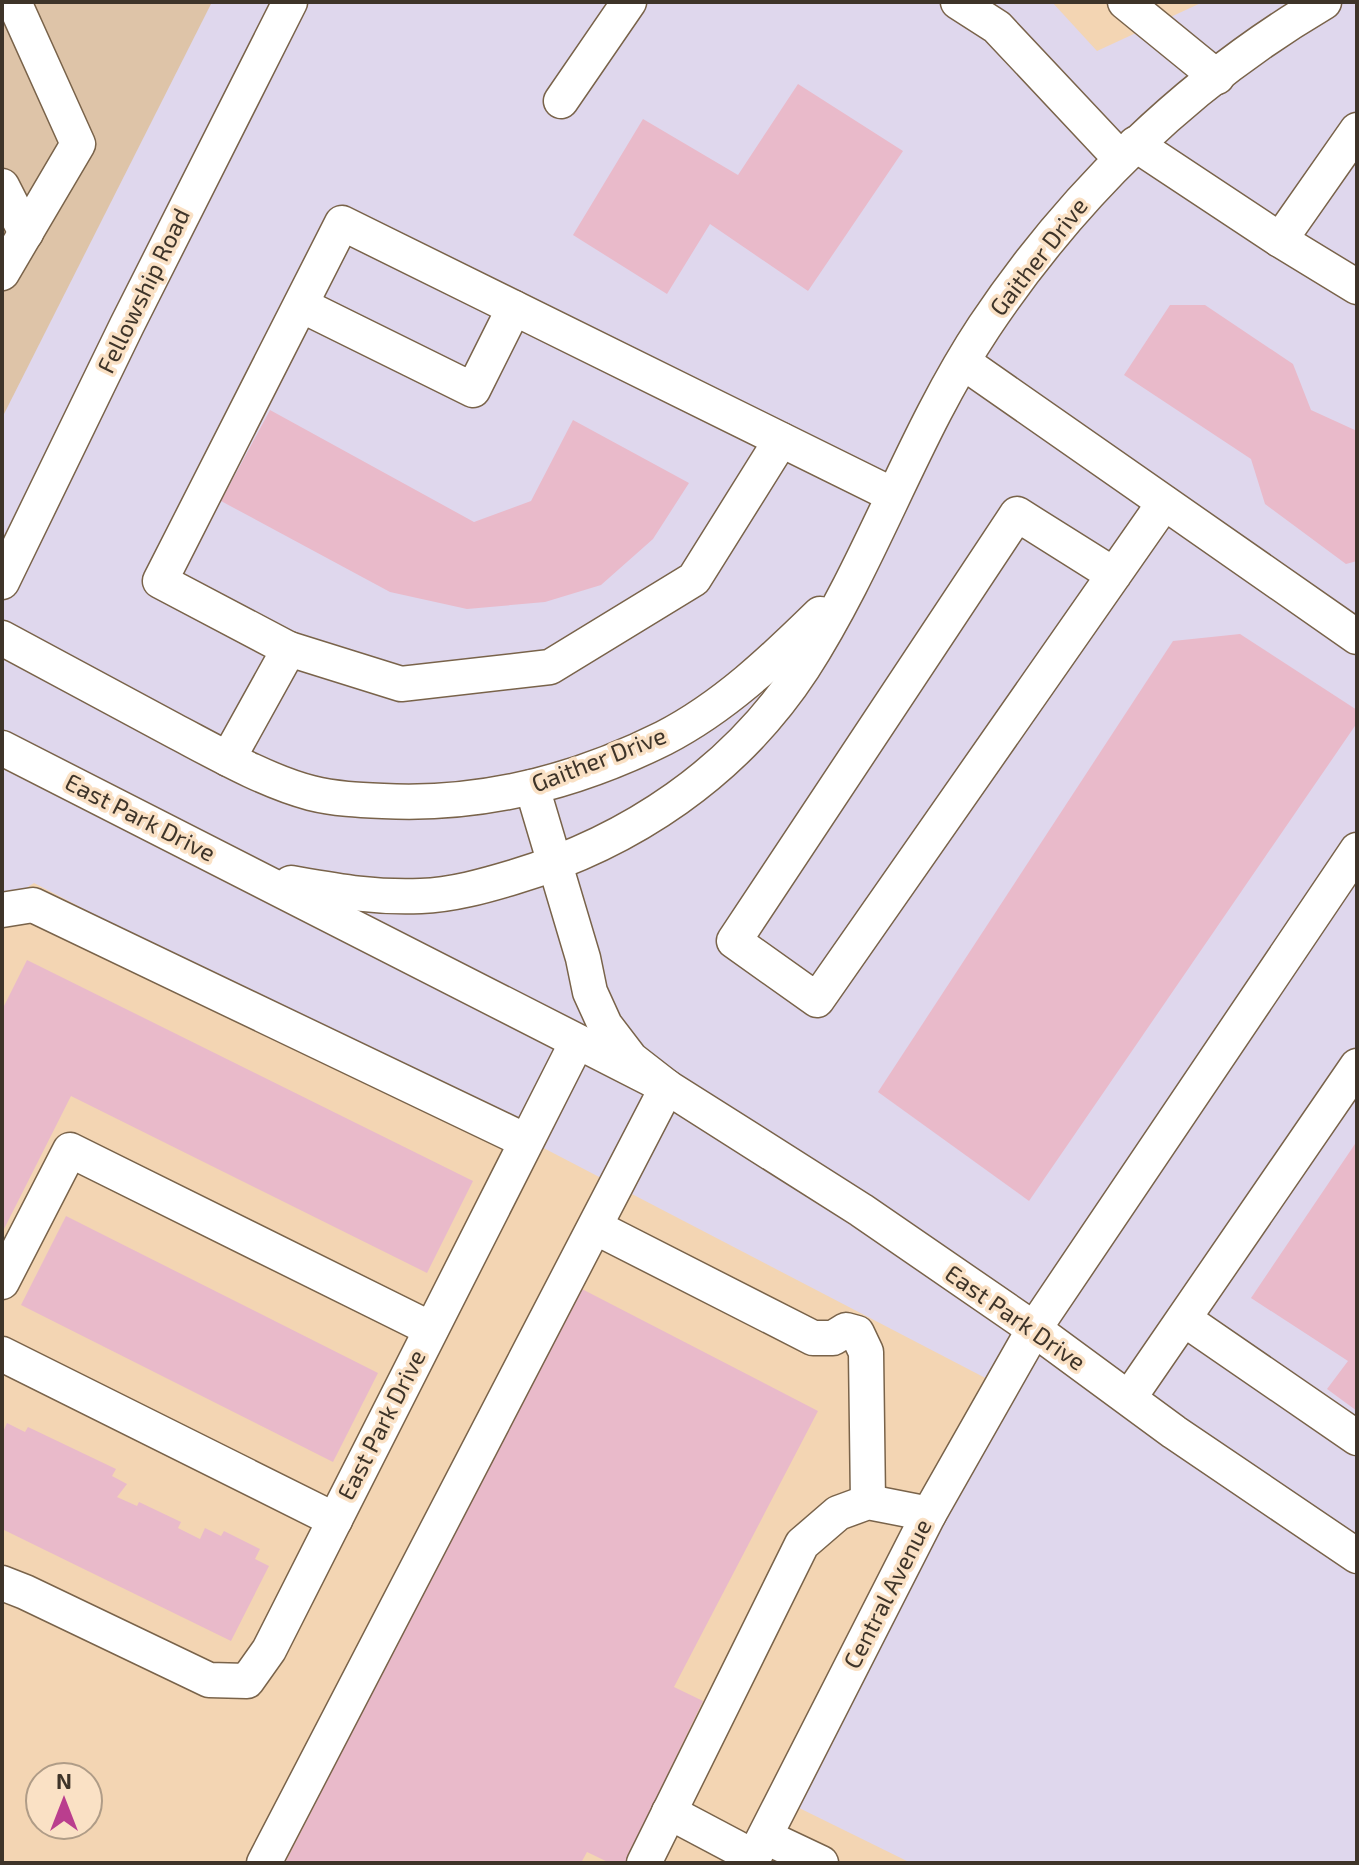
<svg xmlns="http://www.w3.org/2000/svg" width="1359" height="1865" viewBox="0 0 1359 1865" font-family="'Exo 2',sans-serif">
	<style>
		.commercial { fill: #dfd7ed; fill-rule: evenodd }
		.built { fill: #f3d5b3; fill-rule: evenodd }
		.green { fill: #dec4a8 }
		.building { fill: #e9baca }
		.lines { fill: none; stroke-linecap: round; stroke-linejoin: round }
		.minor-casing { stroke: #79634a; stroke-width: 37 }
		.minor { stroke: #fff; stroke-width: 34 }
		.labels { text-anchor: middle; stroke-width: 7; stroke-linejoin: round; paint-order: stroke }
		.street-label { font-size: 24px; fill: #3e3429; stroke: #fae1c5 }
	</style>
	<rect width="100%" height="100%" fill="#fae1c5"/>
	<path class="commercial" d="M2,2H1357V1863H2ZM40,1777H88V1825H40Z"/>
	<g class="built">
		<path d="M1052,2H1203L1097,51Z"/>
		<path d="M34,883L995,1383L787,1802L911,1863H2V903ZM40,1777H88V1825H40Z"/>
	</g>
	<path class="green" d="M2,2H212L2,418Z"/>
	<g class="building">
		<path d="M798,84L903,151L808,291L710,224L667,294L573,235L643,119L738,175Z"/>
		<path d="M1170,305H1205L1293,364L1311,410L1357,431V561L1346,564L1265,504L1251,459L1124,375Z"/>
		<path d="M270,410L474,522L531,501L573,420L689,483L653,539L601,585L545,602L467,609L390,592L221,501Z"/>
		<path d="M1240,634L1357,710V723L1029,1201L878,1092L1173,641Z"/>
		<path d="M27,960L473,1181L427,1273L71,1096L2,1233V1010Z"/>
		<path d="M1357,1141V1411L1327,1389L1348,1361L1251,1298Z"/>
		<path d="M66,1216L378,1373L333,1462L21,1305Z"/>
		<path d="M580,1288L818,1411L674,1687L703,1701L625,1863H610L587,1852L581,1863H285Z"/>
		<path d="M7,1423L25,1432L28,1427L116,1469L112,1476L127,1484L117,1497L137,1506L139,1502L181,1522L178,1528L200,1539L205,1528L221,1536L224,1531L260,1549L255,1559L269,1566L231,1641L2,1529V1434Z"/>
	</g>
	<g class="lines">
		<defs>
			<g id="minor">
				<path d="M958,2L997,27L1121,159"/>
				<path d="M1125,2L1217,77"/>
				<path d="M561,101L629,2"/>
				<path d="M1357,130L1280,240L1357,287"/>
				<path d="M1135,144L1280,240"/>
				<path d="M2,186L26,233"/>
				<path d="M2,273L78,144L14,2"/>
				<path d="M301,305L473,390L514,308"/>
				<path d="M963,362L1357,637"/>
				<path d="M1114,575L1017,514L734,941L817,1000L1164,503"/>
				<path d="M2,582L127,325L290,2"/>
				<path d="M2,638C59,669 116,699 173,730C215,752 265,781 311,793C335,799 359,800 383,801C481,806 576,782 664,738C724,707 773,660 820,614"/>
				<path d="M289,649L401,684L550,667L694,579L781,440"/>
				<path d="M2,748L667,1087L264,1863"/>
				<path d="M228,759L289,649L160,581L342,223L893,495"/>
				<path d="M532,787L583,958L590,992L605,1025L631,1059L667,1087L861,1210L1034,1329L1174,1432L1357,1556"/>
				<path d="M291,883C337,891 374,898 421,896C452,895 484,886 514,877C631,842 735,772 803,668C873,559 913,434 984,327C1072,195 1188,82 1324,2"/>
				<path d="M2,910L33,905L526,1141"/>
				<path d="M595,1227L813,1338H833L846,1330L857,1333L866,1352L868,1502"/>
				<path d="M2,1282L70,1150L431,1329"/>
				<path d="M1184,1319L1357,1438"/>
				<path d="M2,1354L335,1520"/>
				<path d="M1129,1398L1357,1066"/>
				<path d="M2,1583L25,1592L209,1680L247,1681L269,1650L577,1042"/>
				<path d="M669,1812L754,1857"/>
				<path d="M766,1837L821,1863"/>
				<path d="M644,1863L802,1544L838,1513L868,1502L929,1514"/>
				<path d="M751,1863L929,1514L1034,1329L1357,850"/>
			</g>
		</defs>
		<use href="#minor" class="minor-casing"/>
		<use href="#minor" class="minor"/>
	</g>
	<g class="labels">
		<g class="street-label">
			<text transform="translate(1039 257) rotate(-52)" y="8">Gaither Drive</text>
			<text transform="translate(144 291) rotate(-64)" y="8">Fellowship Road</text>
			<text transform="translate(599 760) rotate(-21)" y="8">Gaither Drive</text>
			<text transform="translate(140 818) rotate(27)" y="8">East Park Drive</text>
			<text transform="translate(1015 1318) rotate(35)" y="8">East Park Drive</text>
			<text transform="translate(382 1425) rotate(-63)" y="8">East Park Drive</text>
			<text transform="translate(888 1594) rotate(-63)" y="8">Central Avenue</text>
		</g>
	</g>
	<rect width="1359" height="1865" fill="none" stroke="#3e3429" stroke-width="8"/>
	<g transform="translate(64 1801)"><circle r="38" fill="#fae1c5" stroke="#af9c87" stroke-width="2"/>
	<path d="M0-6L14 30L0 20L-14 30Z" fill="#ba3e8e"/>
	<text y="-12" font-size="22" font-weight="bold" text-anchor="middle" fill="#3e3429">N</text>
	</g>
</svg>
